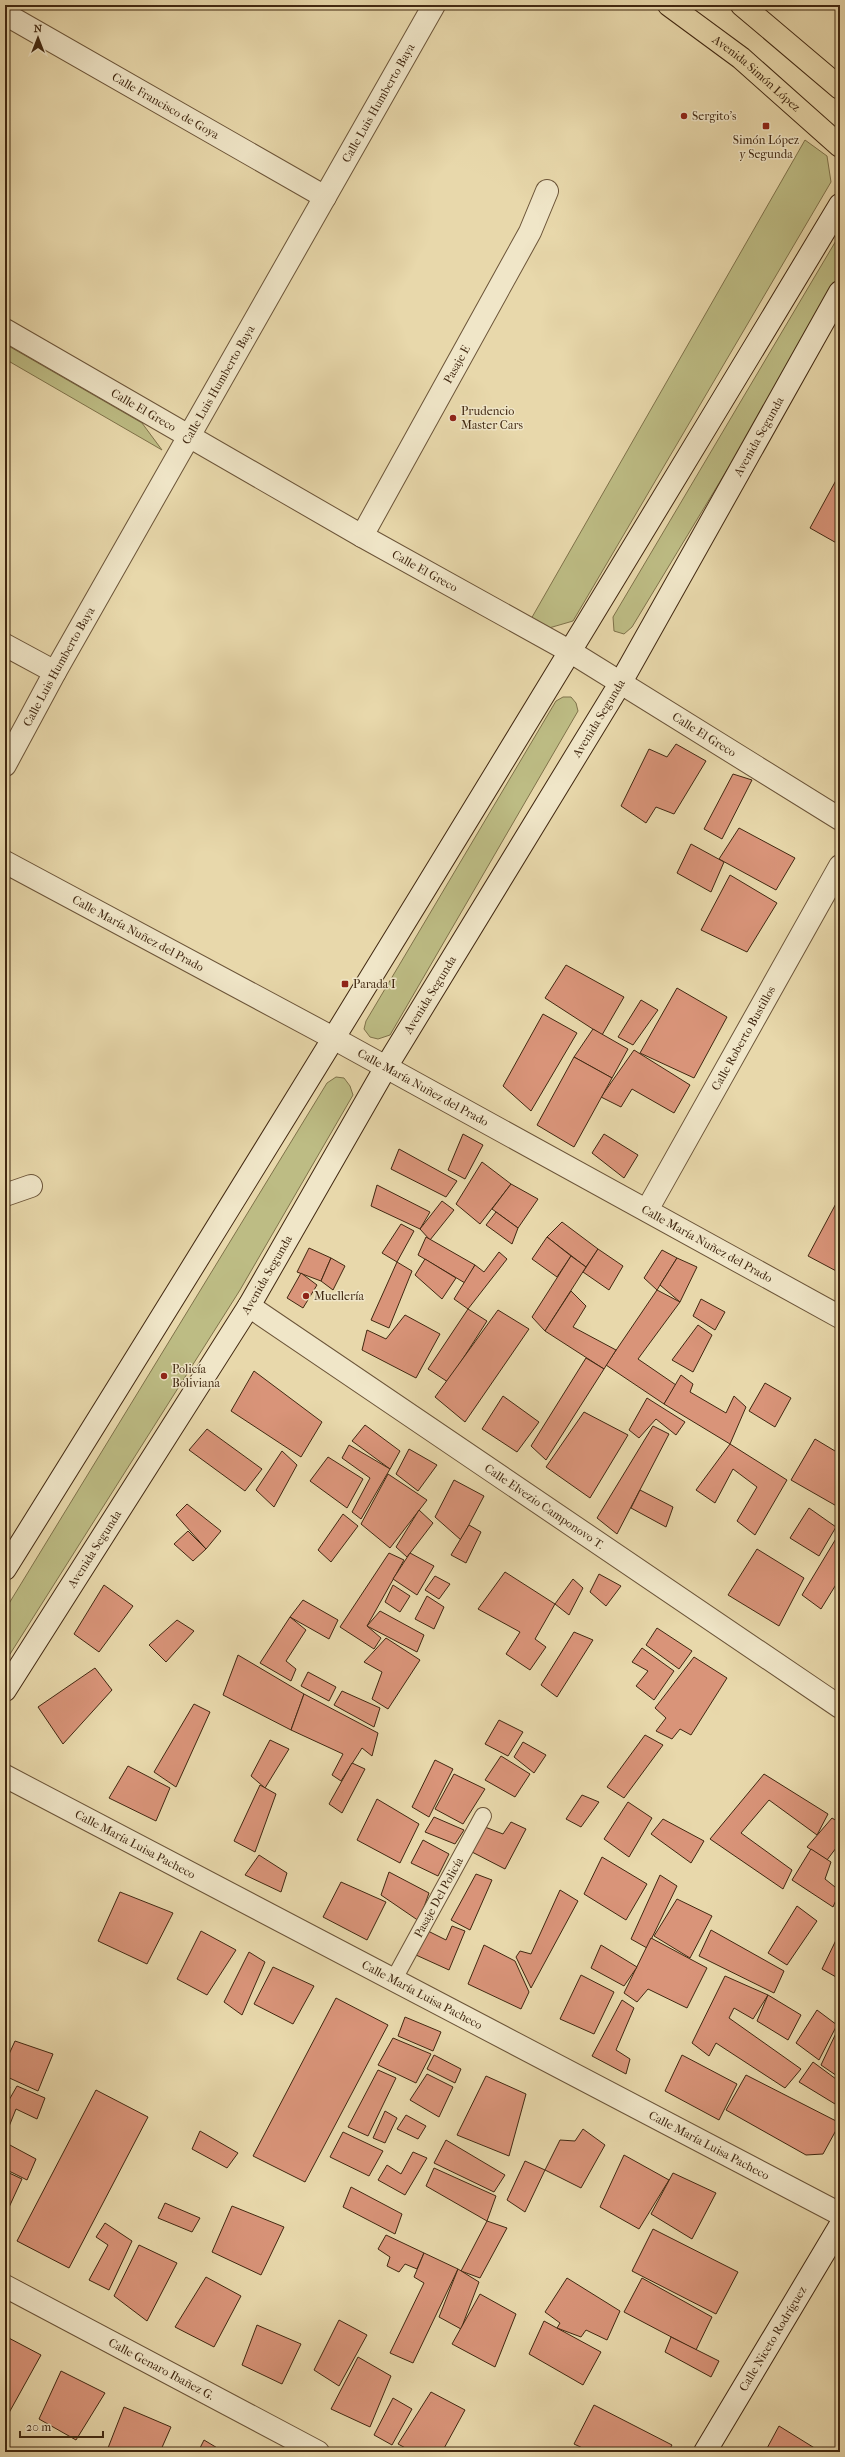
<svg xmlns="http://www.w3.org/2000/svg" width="845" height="2457" viewBox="0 0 845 2457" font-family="'IM FELL French Canon',serif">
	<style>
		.green { fill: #bdbc84; stroke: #7f724a }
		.building { fill: #d99479; stroke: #412811 }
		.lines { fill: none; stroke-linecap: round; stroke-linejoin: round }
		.lane-casing { stroke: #6b5438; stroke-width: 18 }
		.street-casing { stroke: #6b5438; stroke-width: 24 }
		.secondary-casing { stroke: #412811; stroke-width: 24 }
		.primary-casing { stroke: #412811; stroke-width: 24 }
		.lane { stroke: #f0e6c8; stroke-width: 16 }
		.street { stroke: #f0e6c8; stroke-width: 22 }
		.secondary { stroke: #f0e6c8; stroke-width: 22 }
		.primary { stroke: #e8d8ab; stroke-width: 22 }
		.poi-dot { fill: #8f2418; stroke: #f0e6c8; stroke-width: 1.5 }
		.labels { text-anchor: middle; stroke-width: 3; stroke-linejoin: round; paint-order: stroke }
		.street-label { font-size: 12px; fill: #412811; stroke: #f0e6c8 }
		.poi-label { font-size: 12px; fill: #412811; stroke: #f0e6c8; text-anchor: start }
	</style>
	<rect width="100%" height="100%" fill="#e8d8ab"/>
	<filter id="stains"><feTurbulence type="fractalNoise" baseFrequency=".005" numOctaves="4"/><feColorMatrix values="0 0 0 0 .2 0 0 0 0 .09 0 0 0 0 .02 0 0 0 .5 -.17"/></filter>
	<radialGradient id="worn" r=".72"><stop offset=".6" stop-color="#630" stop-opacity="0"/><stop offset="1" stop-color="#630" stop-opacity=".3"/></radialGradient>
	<g class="green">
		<path d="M805,140L827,156L831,182L573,621L549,628L531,619Z"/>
		<path d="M837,239H840V278L779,384L632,627L624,634L614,631L613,617Z"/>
		<path d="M5,344L142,423L162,450L5,359Z"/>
		<path d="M563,697H571L576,703L578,711L390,1035L378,1039L370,1037L364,1029L366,1021L556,701Z"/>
		<path d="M336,1077L344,1078L350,1086L353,1095L240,1290L5,1662V1610L327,1083Z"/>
	</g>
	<g class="building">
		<path d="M840,473V545L810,528Z"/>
		<path d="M676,744L706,761L674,814L656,807L646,823L621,806L649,749L667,757Z"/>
		<path d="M733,774L752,780L722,839L704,829Z"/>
		<path d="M739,828L795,858L776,890L719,859Z"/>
		<path d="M691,844L724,862L711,892L677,873Z"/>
		<path d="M730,875L777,903L747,952L701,930Z"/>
		<path d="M566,965L624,997L602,1035L545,998Z"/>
		<path d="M677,988L727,1017L694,1078L640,1053Z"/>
		<path d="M641,1000L658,1010L633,1045L618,1037Z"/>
		<path d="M543,1014L577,1033L531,1111L503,1086Z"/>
		<path d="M593,1029L628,1049L612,1078L574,1057Z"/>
		<path d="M634,1050L690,1085L674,1113L632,1089L621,1107L601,1097Z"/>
		<path d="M574,1057L612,1078L574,1147L537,1125Z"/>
		<path d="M463,1134L483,1145L465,1179L448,1170Z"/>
		<path d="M604,1134L638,1155L624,1178L592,1153Z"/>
		<path d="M399,1149L457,1181L446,1197L391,1169Z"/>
		<path d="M482,1162L511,1184L480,1224L456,1204Z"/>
		<path d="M511,1184L538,1199L518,1228L492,1209Z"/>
		<path d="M377,1185L430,1212L420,1229L371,1206Z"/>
		<path d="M840,1196V1273L808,1256Z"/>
		<path d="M442,1201L454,1210L430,1240L420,1229Z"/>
		<path d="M496,1212L518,1228L512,1244L486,1225Z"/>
		<path d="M562,1222L598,1249L586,1267L547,1237Z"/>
		<path d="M401,1224L414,1231L397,1262L382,1253Z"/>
		<path d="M426,1237L475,1265L465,1283L418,1255Z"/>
		<path d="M547,1237L571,1256L557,1277L532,1259Z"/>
		<path d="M309,1248L331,1258L321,1281L297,1272Z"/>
		<path d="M598,1249L623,1266L609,1290L583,1272Z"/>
		<path d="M662,1250L677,1258L657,1290L644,1278Z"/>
		<path d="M499,1252L507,1259L468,1309L454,1299L475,1265L484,1272Z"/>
		<path d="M571,1256L586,1267L545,1331L532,1317Z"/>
		<path d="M331,1258L345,1266L333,1290L321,1281Z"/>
		<path d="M677,1258L697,1267L680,1302L660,1285Z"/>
		<path d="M425,1259L456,1278L442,1299L415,1275Z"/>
		<path d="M397,1262L412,1271L389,1328L371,1320Z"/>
		<path d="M301,1273L317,1285L303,1308L287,1298Z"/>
		<path d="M657,1290L680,1302L638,1359L676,1385L664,1404L606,1365Z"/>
		<path d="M571,1291L586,1306L573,1327L616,1350L604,1369L545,1331Z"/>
		<path d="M701,1299L725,1312L715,1330L693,1316Z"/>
		<path d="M468,1309L487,1321L448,1382L428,1369Z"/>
		<path d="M498,1310L529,1329L465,1422L435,1397Z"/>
		<path d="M405,1315L440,1334L416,1378L362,1350L367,1330L386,1339Z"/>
		<path d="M698,1325L712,1335L693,1372L672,1360Z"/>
		<path d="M586,1358L604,1369L546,1460L531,1446Z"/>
		<path d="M254,1371L322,1422L301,1457L231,1411Z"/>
		<path d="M681,1375L693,1384L690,1392L726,1413L734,1396L746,1407L730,1444L664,1404Z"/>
		<path d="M765,1383L791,1398L775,1427L749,1411Z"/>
		<path d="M503,1396L539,1422L517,1452L482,1429Z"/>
		<path d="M647,1398L685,1422L676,1435L656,1419L639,1438L629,1430Z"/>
		<path d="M584,1412L628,1435L590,1498L546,1467Z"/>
		<path d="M365,1425L400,1451L390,1469L352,1441Z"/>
		<path d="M653,1426L669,1434L617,1534L597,1518Z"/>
		<path d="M207,1429L262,1469L245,1491L189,1450Z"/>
		<path d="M815,1439L840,1454V1508L791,1480Z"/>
		<path d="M730,1444L787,1480L755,1535L737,1521L757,1487L733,1469L715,1503L696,1490Z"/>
		<path d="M349,1445L390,1469L361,1519L352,1512L370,1478L342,1458Z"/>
		<path d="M409,1449L437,1465L418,1491L396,1474Z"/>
		<path d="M282,1451L297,1465L274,1507L256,1490Z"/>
		<path d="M328,1457L363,1479L347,1508L310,1481Z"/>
		<path d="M388,1474L427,1500L390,1548L361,1524Z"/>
		<path d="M454,1480L484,1496L461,1540L435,1517Z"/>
		<path d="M640,1490L673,1507L666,1527L631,1508Z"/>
		<path d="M187,1504L221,1531L206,1549L176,1515Z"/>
		<path d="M809,1508L836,1527L819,1556L790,1538Z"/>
		<path d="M419,1510L433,1523L407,1557L396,1547Z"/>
		<path d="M343,1514L358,1526L331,1562L318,1550Z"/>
		<path d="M469,1525L481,1532L466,1563L451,1555Z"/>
		<path d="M188,1531L206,1549L193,1561L174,1544Z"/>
		<path d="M840,1532V1578L821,1609L802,1595Z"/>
		<path d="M757,1549L804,1578L779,1626L728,1595Z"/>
		<path d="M389,1553L404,1560L367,1626L381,1638L374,1649L340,1627Z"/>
		<path d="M410,1553L434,1566L417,1595L393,1579Z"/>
		<path d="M505,1572L555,1604L535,1639L546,1647L530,1670L506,1654L520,1632L478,1609Z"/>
		<path d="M599,1574L621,1586L606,1606L590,1592Z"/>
		<path d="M435,1576L450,1584L439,1599L425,1590Z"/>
		<path d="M573,1579L583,1588L569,1615L555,1604Z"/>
		<path d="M104,1585L133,1606L99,1652L74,1634Z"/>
		<path d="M393,1585L410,1596L400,1612L385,1602Z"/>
		<path d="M427,1596L444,1607L434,1629L415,1619Z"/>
		<path d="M303,1600L338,1620L329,1639L290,1617Z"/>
		<path d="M380,1611L424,1635L417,1652L367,1626Z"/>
		<path d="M290,1617L306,1630L286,1661L296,1669L291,1681L260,1663Z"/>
		<path d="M840,1617V1628L836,1624Z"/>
		<path d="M177,1620L194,1631L166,1662L149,1645Z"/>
		<path d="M657,1628L692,1651L679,1669L646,1645Z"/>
		<path d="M574,1632L593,1640L557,1697L541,1685Z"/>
		<path d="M386,1638L420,1660L388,1709L372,1699L382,1672L364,1662Z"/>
		<path d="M642,1648L674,1671L654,1700L636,1686L648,1671L632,1662Z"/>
		<path d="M238,1655L304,1694L291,1730L223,1695Z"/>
		<path d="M694,1657L727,1678L691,1735L680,1729L672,1739L656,1731L666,1718L655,1708Z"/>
		<path d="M95,1668L112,1690L63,1744L38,1707Z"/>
		<path d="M308,1672L336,1687L329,1701L301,1686Z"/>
		<path d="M342,1691L380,1708L374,1727L334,1705Z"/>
		<path d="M304,1694L378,1733L372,1756L362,1748L341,1781L332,1775L343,1754L291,1730Z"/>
		<path d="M194,1704L210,1712L176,1787L154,1772Z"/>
		<path d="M499,1720L523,1732L508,1756L485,1744Z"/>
		<path d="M645,1735L663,1745L624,1798L607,1787Z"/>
		<path d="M270,1740L289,1749L265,1788L251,1776Z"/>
		<path d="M523,1742L546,1755L534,1773L514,1757Z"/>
		<path d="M501,1756L530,1774L515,1797L485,1780Z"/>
		<path d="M435,1760L453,1769L429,1817L412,1807Z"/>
		<path d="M352,1763L365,1769L342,1813L329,1804Z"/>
		<path d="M128,1766L170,1788L156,1821L109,1798Z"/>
		<path d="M454,1774L485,1789L463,1824L435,1809Z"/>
		<path d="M764,1774L828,1814L817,1835L769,1800L741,1833L792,1870L783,1889L710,1839Z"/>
		<path d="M260,1785L276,1794L255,1852L234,1841Z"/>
		<path d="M582,1795L599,1802L581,1827L566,1819Z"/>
		<path d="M377,1799L419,1824L400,1863L357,1840Z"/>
		<path d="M628,1802L652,1818L629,1857L604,1839Z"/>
		<path d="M434,1817L464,1830L455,1844L425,1832Z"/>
		<path d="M832,1818L840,1823V1850L836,1848L827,1860L807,1847Z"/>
		<path d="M663,1819L704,1841L691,1863L651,1834Z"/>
		<path d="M511,1822L526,1829L505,1869L472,1852L485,1827L503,1834Z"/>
		<path d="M423,1840L449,1854L438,1876L411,1863Z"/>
		<path d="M811,1849L831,1862L825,1879L840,1891L833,1907L792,1880Z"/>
		<path d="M259,1855L287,1873L281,1892L245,1875Z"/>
		<path d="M602,1857L647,1884L626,1920L584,1894Z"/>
		<path d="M389,1872L429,1893L419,1921L381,1895Z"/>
		<path d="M476,1874L492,1880L470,1930L451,1920Z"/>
		<path d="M660,1875L677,1886L647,1948L631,1939Z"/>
		<path d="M341,1882L386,1902L367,1940L323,1917Z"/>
		<path d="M560,1890L578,1901L531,1988L516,1957L520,1951L531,1954Z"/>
		<path d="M120,1892L173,1913L147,1964L98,1941Z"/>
		<path d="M677,1899L712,1916L690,1958L654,1936Z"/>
		<path d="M797,1906L817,1921L787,1965L768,1953Z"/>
		<path d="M452,1926L465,1931L449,1970L416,1955L428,1931L446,1940Z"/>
		<path d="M711,1930L784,1971L774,1993L699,1956Z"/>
		<path d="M201,1931L236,1950L207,1995L177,1979Z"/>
		<path d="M651,1938L707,1968L687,2008L648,1989L637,2002L624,1993Z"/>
		<path d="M837,1938L840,1939V1967L836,1977L822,1969Z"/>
		<path d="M484,1945L515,1961L529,1992L521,2009L468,1984Z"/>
		<path d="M601,1945L637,1967L624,1986L591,1968Z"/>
		<path d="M249,1952L265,1962L242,2015L224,2002Z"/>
		<path d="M273,1967L314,1986L293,2024L254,2004Z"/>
		<path d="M581,1975L614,1992L594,2034L560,2019Z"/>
		<path d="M725,1976L768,1995L753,2019L734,2008L729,2018L801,2069L785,2088L716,2043L709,2056L692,2043Z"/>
		<path d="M768,1995L801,2015L788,2040L757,2021Z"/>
		<path d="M336,1998L388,2025L305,2182L253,2156Z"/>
		<path d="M622,2000L634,2008L616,2050L630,2059L626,2074L592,2056Z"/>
		<path d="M817,2010L837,2025L819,2060L796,2043Z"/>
		<path d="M405,2017L441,2032L433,2051L398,2036Z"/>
		<path d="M837,2031L840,2033V2078L821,2065Z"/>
		<path d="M393,2038L431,2054L416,2083L378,2065Z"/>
		<path d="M15,2041L53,2054L38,2091L5,2076V2063Z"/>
		<path d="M434,2055L461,2069L455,2083L427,2069Z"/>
		<path d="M682,2055L737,2084L719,2120L665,2091Z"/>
		<path d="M813,2062L840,2082V2107L799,2082Z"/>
		<path d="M378,2070L396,2078L368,2136L348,2127Z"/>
		<path d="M427,2074L453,2087L439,2117L410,2100Z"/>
		<path d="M746,2075L840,2123L823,2154L806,2155L726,2110Z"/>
		<path d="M486,2076L526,2094L509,2156L457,2135Z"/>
		<path d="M5,2084L10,2087L5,2096Z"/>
		<path d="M17,2086L45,2098L37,2119L16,2109L8,2129L5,2128V2107Z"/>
		<path d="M96,2090L148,2117L69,2268L17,2241Z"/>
		<path d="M385,2111L397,2118L385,2143L373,2138Z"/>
		<path d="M406,2115L426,2126L418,2139L397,2129Z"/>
		<path d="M583,2129L605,2145L581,2188L545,2170L560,2140L575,2141Z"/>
		<path d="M200,2131L238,2153L227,2168L192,2149Z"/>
		<path d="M343,2132L383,2151L369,2176L330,2157Z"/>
		<path d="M446,2140L505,2175L494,2192L434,2163Z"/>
		<path d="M8,2144L36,2159L27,2180L5,2169V2149Z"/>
		<path d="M413,2152L427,2158L405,2195L378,2180L387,2165L401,2174Z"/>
		<path d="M624,2155L669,2180L639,2229L600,2207Z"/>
		<path d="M525,2161L545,2170L525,2212L507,2200Z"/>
		<path d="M434,2168L496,2196L487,2221L426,2186Z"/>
		<path d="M5,2171L22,2179L5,2216Z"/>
		<path d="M673,2173L716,2193L692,2239L651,2214Z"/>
		<path d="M351,2187L402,2214L395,2234L343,2207Z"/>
		<path d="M165,2203L200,2218L192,2232L158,2218Z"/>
		<path d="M232,2206L284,2227L261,2275L212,2252Z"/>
		<path d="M487,2221L507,2228L480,2278L461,2271Z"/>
		<path d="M105,2223L132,2241L109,2290L89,2280L108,2245L96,2237Z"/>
		<path d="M653,2229L738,2272L716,2314L632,2271Z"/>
		<path d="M386,2235L424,2253L417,2269L405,2264L399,2272L387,2266L390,2257L378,2249Z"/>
		<path d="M139,2245L177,2263L147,2321L114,2296Z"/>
		<path d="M424,2253L458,2269L413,2363L390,2353L424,2283L414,2277Z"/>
		<path d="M458,2269L479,2282L461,2329L439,2317Z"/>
		<path d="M206,2277L241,2296L214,2347L175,2327Z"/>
		<path d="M567,2278L620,2311L607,2340L586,2330L581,2337L557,2328L560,2323L545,2312Z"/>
		<path d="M642,2278L712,2317L696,2350L624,2312Z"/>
		<path d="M480,2294L516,2314L495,2367L452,2344Z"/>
		<path d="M339,2320L367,2335L339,2386L314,2370Z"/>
		<path d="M544,2321L601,2352L583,2385L529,2354Z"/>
		<path d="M257,2325L301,2344L282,2384L242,2365Z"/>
		<path d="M5,2336L41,2355L5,2420Z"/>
		<path d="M671,2337L719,2361L711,2377L665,2352Z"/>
		<path d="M358,2357L391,2376L370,2427L331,2409Z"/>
		<path d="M61,2371L105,2393L76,2440L39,2419Z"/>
		<path d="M431,2392L465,2410L442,2452H413L398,2444Z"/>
		<path d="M393,2398L412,2409L392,2445L374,2435Z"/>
		<path d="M594,2405L672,2445L668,2452H591L574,2444Z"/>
		<path d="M124,2407L171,2427L160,2452H115L108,2448Z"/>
		<path d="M779,2426L821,2452H765Z"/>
		<path d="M204,2440L224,2452H198Z"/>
	</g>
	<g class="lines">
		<defs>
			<g id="lane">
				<path id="s1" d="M394,1979L483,1816"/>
			</g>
			<g id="street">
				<path id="s2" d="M5,14L325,197"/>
				<path id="s3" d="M5,330L362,536L571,652L840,819"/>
				<path id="s4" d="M362,536L530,232L547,191"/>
				<path d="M5,645L55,672"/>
				<path id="s5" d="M5,765L55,672L434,5"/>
				<path id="s6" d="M5,862L335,1039L840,1317"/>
				<path d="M5,1195L31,1186"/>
				<path id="s7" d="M647,1210L840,866"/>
				<path id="s8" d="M249,1306L840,1707"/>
				<path id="s9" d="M5,1776L840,2214"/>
				<path id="s10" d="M5,2286L318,2452"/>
			</g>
			<g id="secondary">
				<path d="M5,1569C287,1117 565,662 840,205"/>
				<path id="s11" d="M5,1690L249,1306L386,1067L621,682L840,292"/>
				<path id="s12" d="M705,2452L840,2226"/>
			</g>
			<g id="primary">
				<path id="s13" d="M669,5L741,58L840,146"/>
				<path d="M742,5L840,88"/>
			</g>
		</defs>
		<use href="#lane" class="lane-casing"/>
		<use href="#street" class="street-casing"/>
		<use href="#secondary" class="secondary-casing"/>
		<use href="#primary" class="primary-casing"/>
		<use href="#lane" class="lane"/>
		<use href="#street" class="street"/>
		<use href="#secondary" class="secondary"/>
		<use href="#primary" class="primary"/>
	</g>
	<g class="poi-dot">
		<circle cx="684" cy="116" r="4"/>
		<rect x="762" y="122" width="8" height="8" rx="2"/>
		<circle cx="453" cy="418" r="4"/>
		<rect x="341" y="980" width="8" height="8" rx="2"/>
		<circle cx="306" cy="1296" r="4"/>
		<circle cx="164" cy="1376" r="4"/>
	</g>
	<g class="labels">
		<g class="street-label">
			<text dy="4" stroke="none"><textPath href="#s13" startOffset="111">Avenida Simón López</textPath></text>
			<text dy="4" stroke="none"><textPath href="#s5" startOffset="760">Calle Luis Humberto Baya</textPath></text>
			<text dy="4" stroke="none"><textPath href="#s2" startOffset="185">Calle Francisco de Goya</textPath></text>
			<text dy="4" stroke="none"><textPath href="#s4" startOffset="196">Pasaje E</textPath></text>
			<text dy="4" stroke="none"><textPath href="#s5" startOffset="436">Calle Luis Humberto Baya</textPath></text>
			<text dy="4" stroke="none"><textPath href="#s3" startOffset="160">Calle El Greco</textPath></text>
			<text dy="4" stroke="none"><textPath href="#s11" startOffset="1463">Avenida Segunda</textPath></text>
			<text dy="4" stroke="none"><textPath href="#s3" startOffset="484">Calle El Greco</textPath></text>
			<text dy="4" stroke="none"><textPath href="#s5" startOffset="112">Calle Luis Humberto Baya</textPath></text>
			<text dy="4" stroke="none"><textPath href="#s11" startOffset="1139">Avenida Segunda</textPath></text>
			<text dy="4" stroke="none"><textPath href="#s3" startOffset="808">Calle El Greco</textPath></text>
			<text dy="4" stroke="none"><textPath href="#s6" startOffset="151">Calle María Nuñez del Prado</textPath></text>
			<text dy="4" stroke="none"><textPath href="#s11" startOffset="815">Avenida Segunda</textPath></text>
			<text dy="4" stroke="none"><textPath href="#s7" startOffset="197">Calle Roberto Bustillos</textPath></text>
			<text dy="4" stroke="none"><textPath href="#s6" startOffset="475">Calle María Nuñez del Prado</textPath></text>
			<text dy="4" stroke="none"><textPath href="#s6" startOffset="799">Calle María Nuñez del Prado</textPath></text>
			<text dy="4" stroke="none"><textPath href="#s11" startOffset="491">Avenida Segunda</textPath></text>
			<text dy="4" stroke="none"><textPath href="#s8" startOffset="357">Calle Elvezio Camponovo T.</textPath></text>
			<text dy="4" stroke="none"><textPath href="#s11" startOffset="167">Avenida Segunda</textPath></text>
			<text dy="4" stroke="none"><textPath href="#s9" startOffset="147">Calle María Luisa Pacheco</textPath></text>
			<text dy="4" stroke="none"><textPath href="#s1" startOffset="93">Pasaje Del Policía</textPath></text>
			<text dy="4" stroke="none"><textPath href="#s9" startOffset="471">Calle María Luisa Pacheco</textPath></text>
			<text dy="4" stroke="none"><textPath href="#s9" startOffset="795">Calle María Luisa Pacheco</textPath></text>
			<text dy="4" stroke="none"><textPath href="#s12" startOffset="132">Calle Niceto Rodríguez</textPath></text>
			<text dy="4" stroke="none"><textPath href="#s10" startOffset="177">Calle Genaro Ibañez G.</textPath></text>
		</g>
		<g class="poi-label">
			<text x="692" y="120">Sergito's</text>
			<text x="766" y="144" text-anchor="middle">Simón López<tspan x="766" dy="14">y Segunda</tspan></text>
			<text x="461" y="415">Prudencio<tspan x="461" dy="14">Master Cars</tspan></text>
			<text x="353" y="988">Parada I</text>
			<text x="314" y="1300">Muellería</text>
			<text x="172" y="1373">Policía<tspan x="172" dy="14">Boliviana</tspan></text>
		</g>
	</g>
	<rect width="845" height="2457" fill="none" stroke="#e8d8ab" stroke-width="20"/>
	<rect x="6" y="6" width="833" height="2445" fill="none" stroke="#412811" stroke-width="2"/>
	<rect x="10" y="10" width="825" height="2437" fill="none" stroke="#412811"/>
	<g transform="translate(38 38)" stroke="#f0e6c8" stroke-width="3" paint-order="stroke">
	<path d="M0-3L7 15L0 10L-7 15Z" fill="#412811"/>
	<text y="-6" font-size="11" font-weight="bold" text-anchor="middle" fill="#412811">N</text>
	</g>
	<path d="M20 2431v6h83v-6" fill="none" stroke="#412811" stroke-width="2"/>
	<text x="26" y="2431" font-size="12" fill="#412811" stroke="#f0e6c8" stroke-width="3" paint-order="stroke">20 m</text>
	<rect width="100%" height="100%" filter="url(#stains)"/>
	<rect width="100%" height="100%" fill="url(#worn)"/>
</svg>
